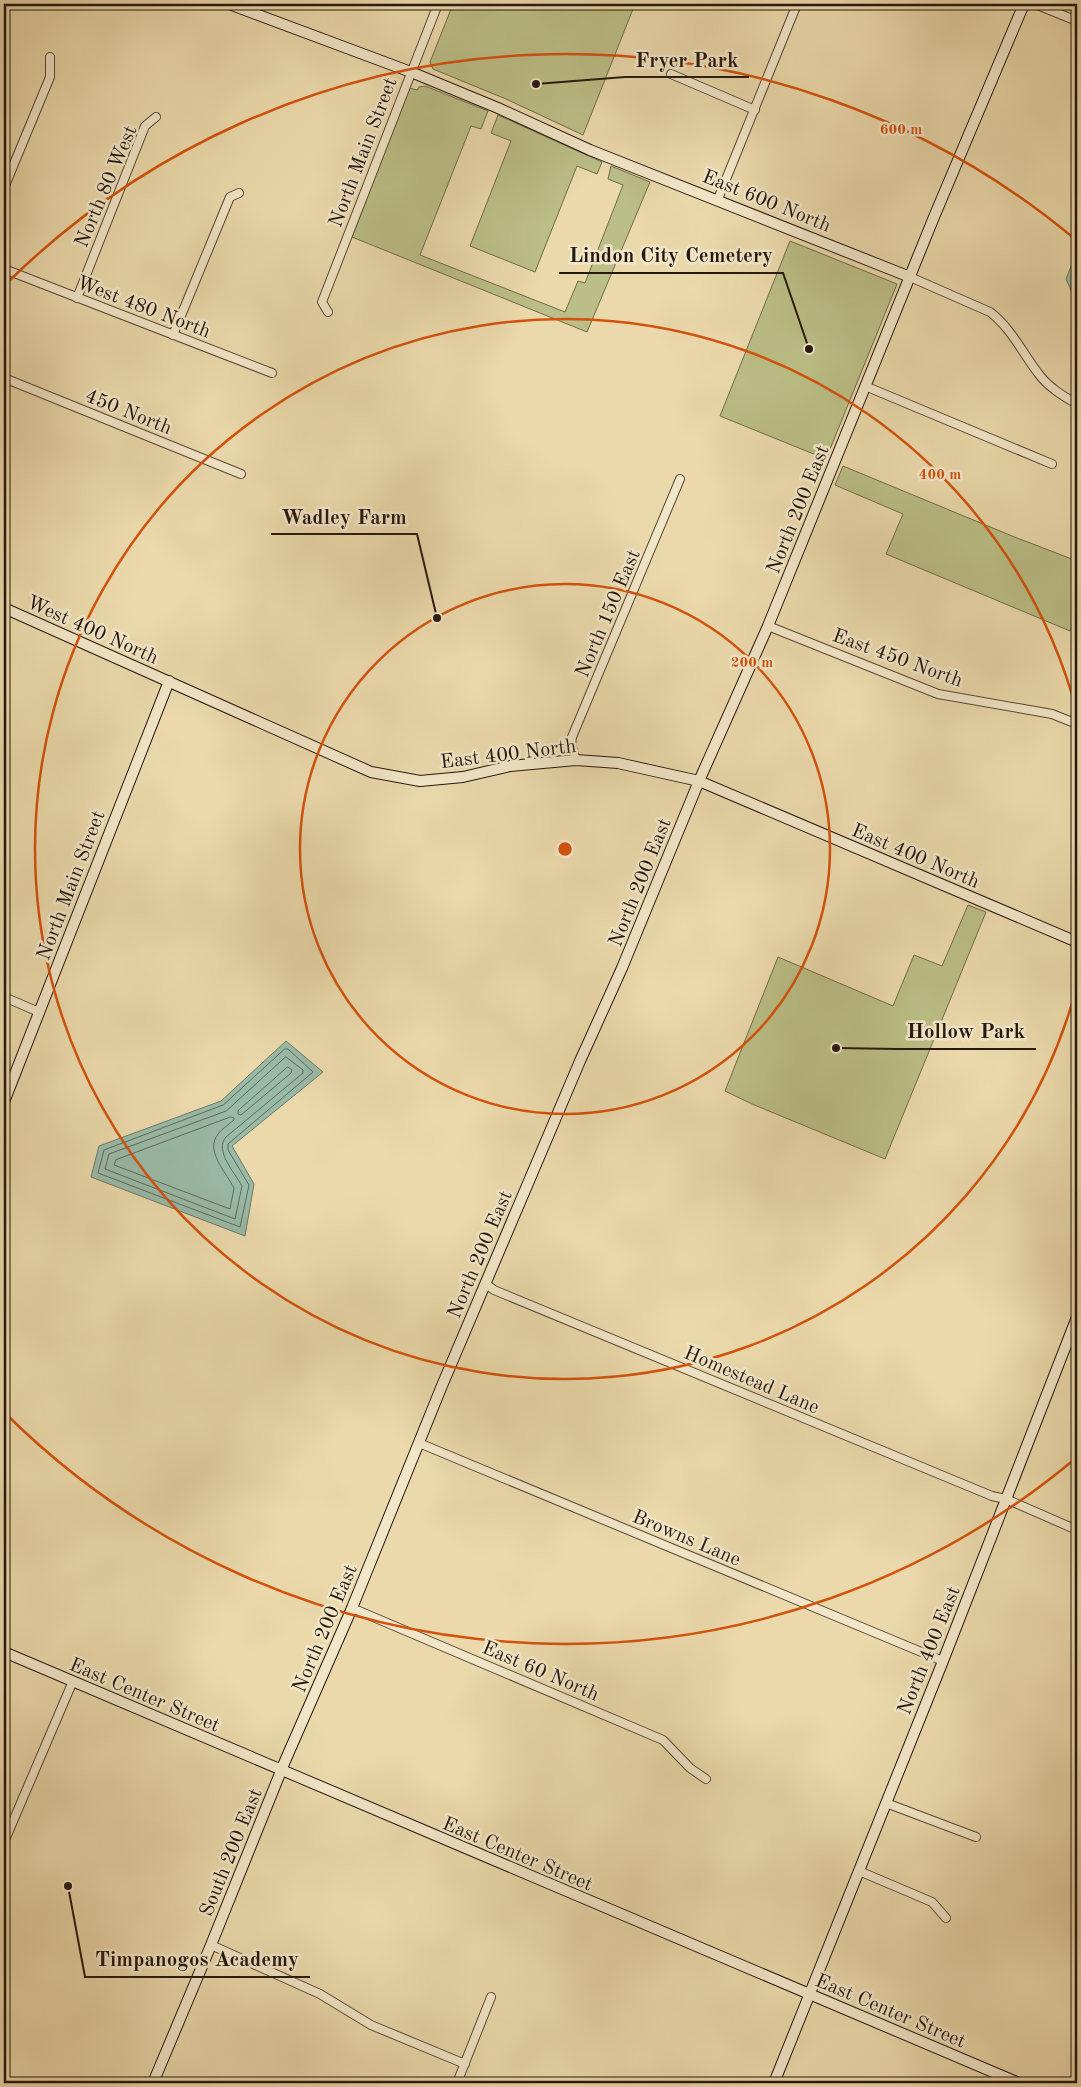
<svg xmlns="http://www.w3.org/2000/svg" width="1081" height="2087" viewBox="0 0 1081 2087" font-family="'Old Standard TT',serif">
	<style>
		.green { fill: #bbbe86; stroke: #706b4a }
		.water { fill: #99baa7; stroke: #6b796a }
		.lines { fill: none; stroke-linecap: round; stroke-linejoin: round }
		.shore { stroke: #5f695b; stroke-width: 1 }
		.street-casing { stroke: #564836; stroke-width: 10 }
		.secondary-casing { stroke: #25180f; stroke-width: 12 }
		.street { stroke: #f2e6c8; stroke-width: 8 }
		.secondary { stroke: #f2e6c8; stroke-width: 10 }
		.ring { fill: none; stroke: #d4520c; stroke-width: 2.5 }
		.labels { text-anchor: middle; stroke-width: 5; stroke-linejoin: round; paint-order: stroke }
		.street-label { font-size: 20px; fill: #25180f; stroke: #f2e6c8 }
		.centre { fill: #d4520c; stroke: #f2e6c8; stroke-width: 2.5 }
		.ring-label { font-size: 15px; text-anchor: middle; font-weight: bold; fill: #d4520c; stroke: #f2e6c8; stroke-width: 5; stroke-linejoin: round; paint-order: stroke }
		.leader { fill: none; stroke: #25180f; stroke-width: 2 }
		.callout-dot { fill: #25180f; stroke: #f2e6c8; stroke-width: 2 }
		.callout-label { font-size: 21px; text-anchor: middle; font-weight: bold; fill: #25180f; stroke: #f2e6c8; stroke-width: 5; stroke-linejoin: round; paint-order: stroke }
	</style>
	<rect width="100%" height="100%" fill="#ebd9ab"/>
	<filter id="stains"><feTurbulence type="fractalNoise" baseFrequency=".004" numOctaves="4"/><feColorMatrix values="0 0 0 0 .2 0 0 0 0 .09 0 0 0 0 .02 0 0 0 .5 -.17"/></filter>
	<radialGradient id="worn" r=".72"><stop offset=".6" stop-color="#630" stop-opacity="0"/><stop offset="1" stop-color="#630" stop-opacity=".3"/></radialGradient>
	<g class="green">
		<path d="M453,4H635L583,135L506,99L433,69L430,62Z"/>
		<path d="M425,86L488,111L481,129L471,126L420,255L565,312L578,281L585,283L623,185L608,179L611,166L650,182L587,332L352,237L409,88L417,90L419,87Z"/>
		<path d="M498,115L602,162L597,174L577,166L535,272L470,246L511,141L491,133Z"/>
		<path d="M790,241L897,284L826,459L720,416Z"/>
		<path d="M843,466L1012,536L1077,561V614L1070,631L886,554L903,514L835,485Z"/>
		<path d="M968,905L986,912L885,1159L752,1104L725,1091L778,957L893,1006L914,955L942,966Z"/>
	</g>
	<g class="water">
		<path d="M1077,251V299L1074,297L1066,279Z"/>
		<path d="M286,1041L323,1072L232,1146L254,1184L245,1236L91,1177L99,1146L221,1101Z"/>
	</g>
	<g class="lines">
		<g class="shore">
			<path d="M285,1049H288L313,1072L228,1144V1150L249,1185L240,1227L98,1173L104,1150L223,1105Z"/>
			<path d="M286,1057L303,1070V1073L226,1137C214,1151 235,1173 242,1186L235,1219L105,1169L109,1154L226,1111Z"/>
			<path d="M288,1067L292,1070L291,1073L241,1115L238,1114V1111Z"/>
			<path d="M231,1117L234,1118V1120C228,1125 220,1130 216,1137C207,1153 227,1174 234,1188L230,1209L114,1165L116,1160Z"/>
		</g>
		<defs>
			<g id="street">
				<path d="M1035,4L1077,21"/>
				<path d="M671,74L755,110"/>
				<path d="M4,188L50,77V57"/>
				<path d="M718,199L797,4"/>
				<path d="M4,269L272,373"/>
				<path d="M910,277L990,312C1011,328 1022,352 1038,373C1048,387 1063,396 1077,404"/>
				<path d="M77,298L145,126L156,117"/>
				<path d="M328,312L322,302L438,4"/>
				<path d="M173,335L230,197L239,193"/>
				<path d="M4,378L241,474"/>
				<path d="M865,386L1052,464"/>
				<path d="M768,626L938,694L1052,714L1077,724"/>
				<path d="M576,760L571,745L572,737L680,479"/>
				<path d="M4,997L39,1012"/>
				<path d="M486,1284L494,1290L992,1496L1006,1499L1077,1530"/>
				<path d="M419,1443L943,1661"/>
				<path d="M352,1608L663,1740L690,1768L706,1779"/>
				<path d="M886,1803L976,1837"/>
				<path d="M4,1853L5,1840L73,1681"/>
				<path d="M859,1871L932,1902L946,1918"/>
				<path d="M211,1945L320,1994L371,2025L465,2064"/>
				<path d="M457,2083L491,1997"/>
			</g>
			<g id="secondary">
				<path d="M229,4L411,72L498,108L590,150L910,277"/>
				<path d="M4,608L371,772L420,781L463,777L510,766L576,760L618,763L699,781L1077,942"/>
				<path d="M4,1102L169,681"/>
				<path d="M4,1652L1019,2083"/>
				<path d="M153,2083L211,1945L285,1761L352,1608L441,1388L580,1061L622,968L699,781L768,626L934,217L1024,4"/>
				<path d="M774,2083L943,1661L1077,1317"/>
			</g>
		</defs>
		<use href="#street" class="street-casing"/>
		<use href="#secondary" class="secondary-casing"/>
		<use href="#street" class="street"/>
		<use href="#secondary" class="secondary"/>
	</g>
	<g class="ring">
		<circle cx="565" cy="849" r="265"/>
		<path d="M1077 986A530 530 0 1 1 1077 712"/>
		<path d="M1076 1458A795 795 0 0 1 8 1416M8 282A795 795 0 0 1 1076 240"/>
	</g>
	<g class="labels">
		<g class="street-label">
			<text transform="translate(362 152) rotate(-69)" y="7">North Main Street</text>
			<text transform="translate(105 186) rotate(-67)" y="7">North 80 West</text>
			<text transform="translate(767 200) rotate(22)" y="7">East 600 North</text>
			<text transform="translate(144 306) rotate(21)" y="7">West 480 North</text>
			<text transform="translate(129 411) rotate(22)" y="7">450 North</text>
			<text transform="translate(797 509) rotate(-68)" y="7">North 200 East</text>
			<text transform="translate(607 613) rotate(-67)" y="7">North 150 East</text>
			<text transform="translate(93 629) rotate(24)" y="7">West 400 North</text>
			<text transform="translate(898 657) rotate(20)" y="7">East 450 North</text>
			<text transform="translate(508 753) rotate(-7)" y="7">East 400 North</text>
			<text transform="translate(916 855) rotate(23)" y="7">East 400 North</text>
			<text transform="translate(639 882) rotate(-68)" y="7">North 200 East</text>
			<text transform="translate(70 885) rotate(-69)" y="7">North Main Street</text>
			<text transform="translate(479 1254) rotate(-67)" y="7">North 200 East</text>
			<text transform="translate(752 1379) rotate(23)" y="7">Homestead Lane</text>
			<text transform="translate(687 1537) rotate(23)" y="7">Browns Lane</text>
			<text transform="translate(324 1628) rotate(-67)" y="7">North 200 East</text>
			<text transform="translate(928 1650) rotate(-68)" y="7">North 400 East</text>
			<text transform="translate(541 1670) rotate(23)" y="7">East 60 North</text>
			<text transform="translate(145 1694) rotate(23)" y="7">East Center Street</text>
			<text transform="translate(230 1852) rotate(-68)" y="7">South 200 East</text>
			<text transform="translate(518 1853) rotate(23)" y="7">East Center Street</text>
			<text transform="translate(891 2010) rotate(23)" y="7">East Center Street</text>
		</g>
	</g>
	<circle cx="565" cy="849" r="8" class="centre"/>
	<g class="ring-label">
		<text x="901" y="134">600 m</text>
		<text x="940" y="479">400 m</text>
		<text x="752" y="667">200 m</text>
	</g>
	<path class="leader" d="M536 84L625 77H749M809 349L783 273H559M437 618L417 534H271M836 1048L897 1049H1036M68 1886L85 1977H310"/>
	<g class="callout-dot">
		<circle cx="536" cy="84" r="5"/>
		<circle cx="809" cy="349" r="5"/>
		<circle cx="437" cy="618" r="5"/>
		<circle cx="836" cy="1048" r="5"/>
		<circle cx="68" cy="1886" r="5"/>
	</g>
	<g class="callout-label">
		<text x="687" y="67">Fryer Park</text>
		<text x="671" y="262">Lindon City Cemetery</text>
		<text x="344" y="524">Wadley Farm</text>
		<text x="966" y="1038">Hollow Park</text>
		<text x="197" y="1966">Timpanogos Academy</text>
	</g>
	<rect width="1081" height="2087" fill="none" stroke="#ebd9ab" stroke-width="20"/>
	<rect x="5" y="5" width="1071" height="2077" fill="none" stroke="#25180f" stroke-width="2.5"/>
	<rect x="10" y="10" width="1061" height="2067" fill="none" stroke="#25180f"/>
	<rect width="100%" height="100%" filter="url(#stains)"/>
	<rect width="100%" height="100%" fill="url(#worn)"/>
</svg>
